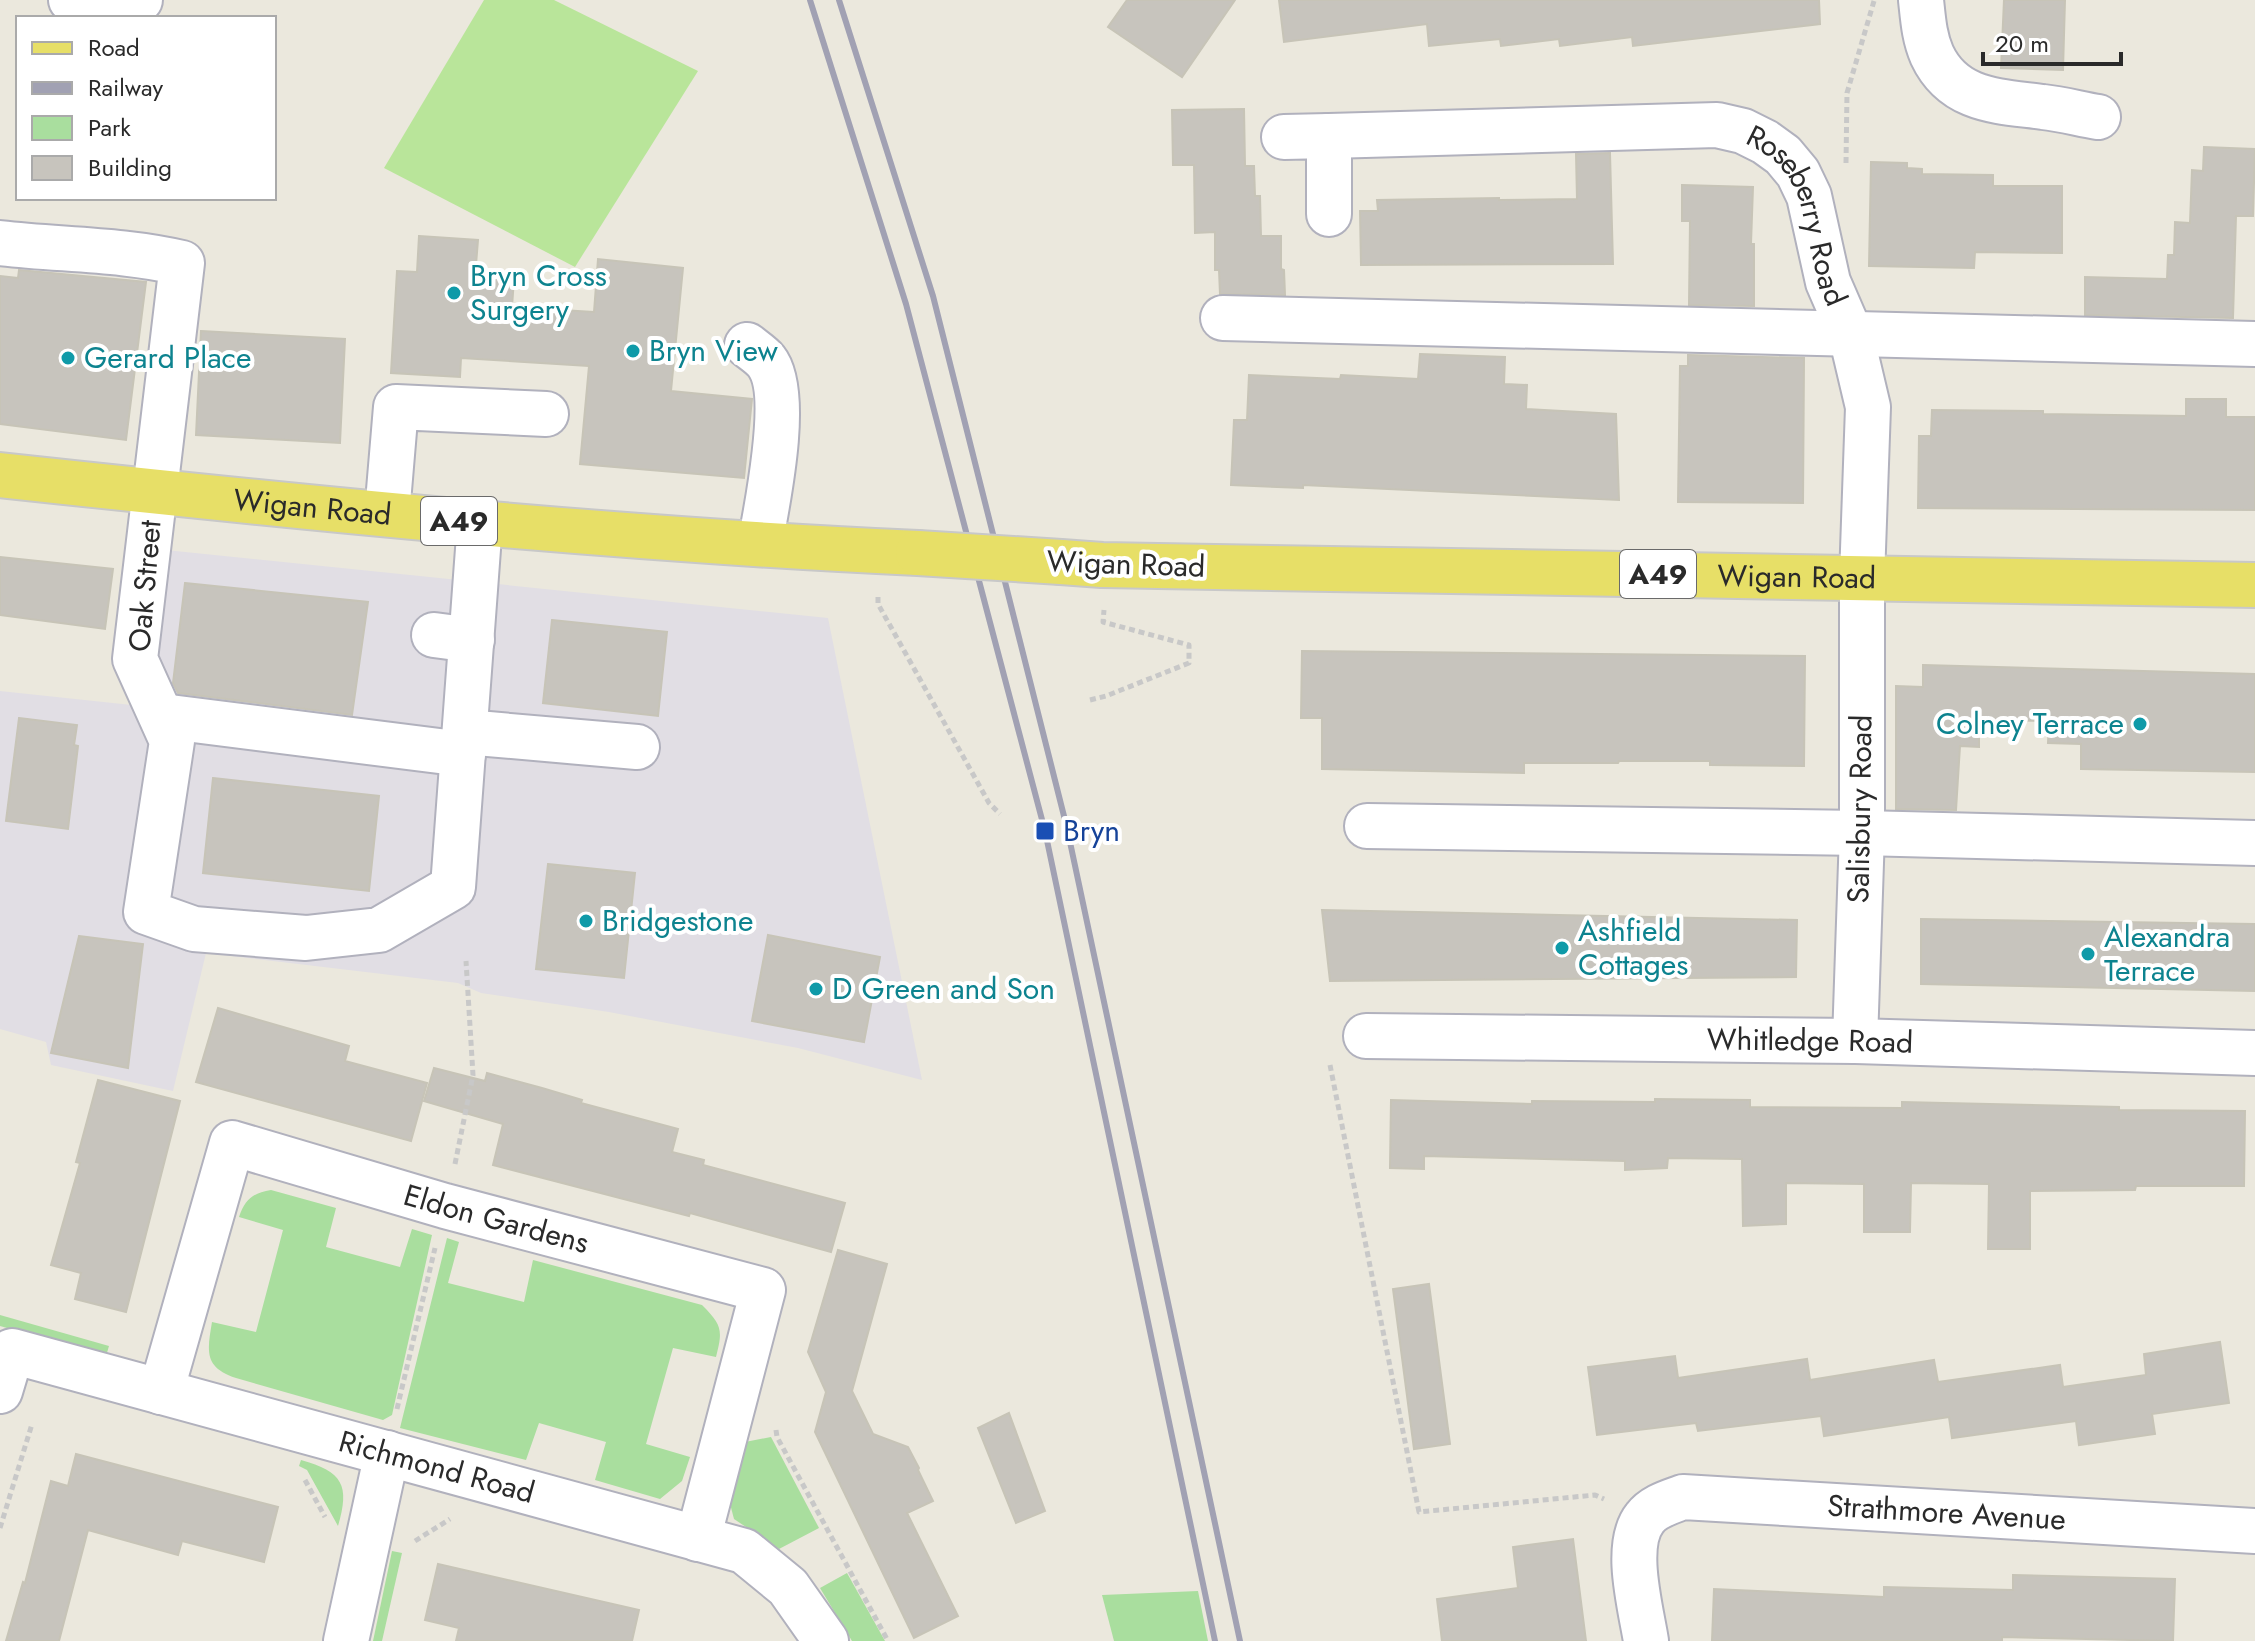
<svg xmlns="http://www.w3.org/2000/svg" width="2255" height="1641" viewBox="0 0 2255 1641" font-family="Jost,sans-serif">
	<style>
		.industrial { fill: #e1dee4 }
		.green { fill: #a9de9e }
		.pitch { fill: #b9e59a }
		.building { fill: #c7c4bd; stroke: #c7c4b7; stroke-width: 2 }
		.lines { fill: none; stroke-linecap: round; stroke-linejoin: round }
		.minor-casing { stroke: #b1b1bd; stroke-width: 48 }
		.major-casing { stroke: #c8c8c8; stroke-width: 48 }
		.path { stroke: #c8c8c8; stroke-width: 5; stroke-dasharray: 6 4; stroke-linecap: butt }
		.minor { stroke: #fff; stroke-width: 44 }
		.major { stroke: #e7df67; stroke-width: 44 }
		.rail { stroke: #a1a1b3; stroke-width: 6 }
		.major-bridge-casing { stroke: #c8c8c8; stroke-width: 48; stroke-linecap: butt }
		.major-bridge { stroke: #e7df67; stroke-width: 44 }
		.culture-dot { fill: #0f9aa8; stroke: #fff; stroke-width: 3 }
		.transit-dot { fill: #1a4fb4; stroke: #fff; stroke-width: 3 }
		.labels { text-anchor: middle; stroke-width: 8; stroke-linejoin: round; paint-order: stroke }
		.shield { fill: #fff; stroke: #6a6a6a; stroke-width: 2 }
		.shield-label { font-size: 28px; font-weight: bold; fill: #2a2a2a }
		.street-label { font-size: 30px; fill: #2a2a2a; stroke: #fff }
		.culture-label { font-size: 30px; fill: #0d838f; stroke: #fff; text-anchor: start }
		.transit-label { font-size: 30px; fill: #164399; stroke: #fff; text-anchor: start }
	</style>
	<rect width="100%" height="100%" fill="#ebe8dd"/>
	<path class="industrial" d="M156,549L828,618L922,1080L798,1048L609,1012L481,993L458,983L206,953L173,1091L51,1065L46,1042L0,1029V691L141,706Z"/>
	<g class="green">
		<path d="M271,1190L336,1208L326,1247L400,1267L412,1229L432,1235L392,1415L383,1420L236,1378C204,1367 207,1352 212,1322L256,1332L283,1230L239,1217C245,1200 252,1193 271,1190Z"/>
		<path d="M447,1238L459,1242L448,1283L524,1302L533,1260L702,1305C722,1325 723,1330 716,1357L673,1348L646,1444L690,1457L682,1481L660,1499L595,1480L606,1442L539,1423L526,1460L400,1428Z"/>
		<path d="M0,1315L109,1346L106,1356L0,1326Z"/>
		<path d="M771,1437L819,1528L779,1549L734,1519L729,1500L745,1442Z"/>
		<path d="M301,1460C343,1472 350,1485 338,1526L307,1470L299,1466Z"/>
		<path d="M392,1551L402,1553L382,1641H373Z"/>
		<path d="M847,1573L885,1641H852L820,1588Z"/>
		<path d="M1198,1591L1208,1641H1114L1102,1595Z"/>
	</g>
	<path class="pitch" d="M484,0H554L698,71L575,267L384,168Z"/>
	<g class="building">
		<path d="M1127,0H1235L1182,77L1108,27Z"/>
		<path d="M1279,0H1819L1820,24L1633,46L1632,37L1560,46L1559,39L1501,46L1500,39L1429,46L1427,24L1284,42Z"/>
		<path d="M2004,0H2065L2063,70L2001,68Z"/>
		<path d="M1244,109L1245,166H1254L1255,196H1260L1261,236H1281V269L1284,270L1285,295L1220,294L1219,270H1215V232L1195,233L1194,165H1173L1172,110Z"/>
		<path d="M2204,147L2255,149L2253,216H2236L2233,318L2085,315V277L2167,279L2168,255H2174L2175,222L2190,223L2192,170L2203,171Z"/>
		<path d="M1610,153L1613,264L1361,265L1360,211H1378L1377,200L1499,198V200L1577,199L1576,154Z"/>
		<path d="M1871,162L1907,163V168L1922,169V174L1993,175V186H2062V253L1975,252L1974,268L1869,266Z"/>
		<path d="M1682,185L1753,187L1751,244H1754V306L1689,305L1690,221H1682Z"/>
		<path d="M419,236L478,240L475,277L514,279L512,307L594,312L598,259L683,268L671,391L752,399L744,478L580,464L589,366L461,358L460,377L391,373L397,271L417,272Z"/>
		<path d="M19,270L146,282L126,440L0,424V276L18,278Z"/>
		<path d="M201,331L345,339L340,443L196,435Z"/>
		<path d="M1420,354L1505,357L1504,384L1527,385L1526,409L1616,414L1619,500L1303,485V488L1231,485L1234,420H1247L1249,375L1340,379L1341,375L1418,379Z"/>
		<path d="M1688,355L1804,358L1803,503L1678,502L1680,366H1688Z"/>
		<path d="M2186,399H2226V417H2255V510L1918,508L1919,436H1931L1932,410L2043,411V414L2186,416Z"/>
		<path d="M0,557L113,569L105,629L0,615Z"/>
		<path d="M185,583L368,602L352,715L178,693L173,683Z"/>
		<path d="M552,620L667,632L658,716L543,703Z"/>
		<path d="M1302,651L1805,656L1804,766L1710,765V761H1619L1618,763H1524V773L1322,769V718H1301Z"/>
		<path d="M1923,665L2255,674V772L2081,769V744L2048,743L2049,721L1979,720V747L1960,746L1956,810L1896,809V686L1923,687Z"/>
		<path d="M19,718L77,725L74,745L78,746L68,829L6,821Z"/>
		<path d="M213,778L379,796L369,891L203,873Z"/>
		<path d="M548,864L635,873L624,978L536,969Z"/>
		<path d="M1322,910L1797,920L1796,977L1330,981Z"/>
		<path d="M1921,919L2255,924V991L1921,984Z"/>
		<path d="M768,935L880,957L864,1042L752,1021Z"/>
		<path d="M79,936L143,944L128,1068L51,1053Z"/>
		<path d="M218,1008L349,1046L345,1061L427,1083L411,1141L196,1082Z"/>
		<path d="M434,1068L485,1081L487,1073L542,1088L582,1100L581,1103L678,1129L672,1152L704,1160L703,1165L845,1203L831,1252L690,1213L689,1216L493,1165L503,1124L424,1101Z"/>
		<path d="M98,1080L180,1101L126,1312L75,1299L81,1273L51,1265L80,1163L76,1162Z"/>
		<path d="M1655,1099L1750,1100V1107L1902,1108V1102L2119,1107V1110L2245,1111L2244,1186H2136L2135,1190L2030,1191V1249H1988L1989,1184L1911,1183L1910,1232H1864V1184L1786,1183V1224L1743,1226L1742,1159L1668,1158L1667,1168L1625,1170V1161L1424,1156V1169L1390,1168L1391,1100L1532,1104V1101L1655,1102Z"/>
		<path d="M838,1250L887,1264L852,1391L873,1434L908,1447L919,1468L918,1470L933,1501L907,1513L958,1616L914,1638L815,1432L826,1392L808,1352Z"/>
		<path d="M1429,1284L1450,1444L1414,1449L1393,1289Z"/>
		<path d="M2220,1342L2229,1403L2152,1414L2155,1434L2079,1445L2076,1421L1952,1438L1949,1417L1824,1436L1821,1416L1698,1431L1696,1423L1597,1435L1588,1367L1675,1356L1678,1378L1807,1359L1810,1380L1934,1360L1938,1382L2060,1365L2063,1387L2146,1375L2144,1354Z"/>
		<path d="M1009,1413L1045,1511L1016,1523L978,1428Z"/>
		<path d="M76,1454L278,1507L264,1562L182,1541L178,1555L88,1530L59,1641H6L23,1582L25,1583L51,1481L68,1486Z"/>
		<path d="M1573,1539L1586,1641H1442L1437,1599L1518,1588L1513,1547Z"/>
		<path d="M438,1564L639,1610L632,1641H456L459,1628L425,1620Z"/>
		<path d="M2013,1575L2175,1579L2173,1641L2002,1637V1641H1712L1714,1589L1884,1597V1587L2013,1590Z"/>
	</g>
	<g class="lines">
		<defs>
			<g id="minor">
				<path d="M71,0L96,16L107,18"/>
				<path d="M1921,0C1923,18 1924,37 1932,55C1954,102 1999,101 2043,107C2062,109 2080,114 2098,117"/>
				<path d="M113,18L124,16L140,0"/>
				<path id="s1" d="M1329,136L1717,125L1743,131L1765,142L1783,155L1798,173L1809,196L1828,282L1851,335L1868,407L1862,578V833L1855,1041"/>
				<path d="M1284,137L1329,136V214"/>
				<path d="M0,243C61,250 123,249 182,263L135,659L172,741L146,912L194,929L306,938L379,930L453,887L480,522"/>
				<path d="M1223,318L2255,344"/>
				<path d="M747,345C753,350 761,355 766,361C791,392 767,505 760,544"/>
				<path d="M387,514L396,407L546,414"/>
				<path d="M434,635L472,640"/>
				<path d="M162,716L463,754"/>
				<path d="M465,732L637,747"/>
				<path d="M1367,826L1862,833L2255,843"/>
				<path id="s2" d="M1366,1036L1855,1041L2255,1053"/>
				<path id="s3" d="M0,1391L12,1351L744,1551L788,1587L826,1641"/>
				<path id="s4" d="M161,1392L232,1143L445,1206L763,1290L698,1539"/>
				<path d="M346,1641L387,1453"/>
				<path id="s5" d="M1646,1641C1641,1609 1623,1545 1645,1518C1654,1506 1670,1502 1683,1497L2255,1531"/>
			</g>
			<g id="major">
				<path id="s6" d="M0,475C305,508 611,539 918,553"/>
				<path id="s7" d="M1061,562L1102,565L2255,585"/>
			</g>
		</defs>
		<use href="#minor" class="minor-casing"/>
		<use href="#major" class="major-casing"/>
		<g class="path">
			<path d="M1846,163L1847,93L1874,1"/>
			<path d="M878,597V604L989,803L1000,814"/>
			<path d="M1090,700L1106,696L1189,663V645L1103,622L1104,610"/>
			<path d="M1330,1065L1419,1512L1595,1495L1604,1499"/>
			<path d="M455,1164L473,1075L466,961"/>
			<path d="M397,1409L435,1248"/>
			<path d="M776,1430L777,1437L888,1641"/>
			<path d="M305,1480L325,1517"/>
			<path d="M0,1528L32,1424"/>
			<path d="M415,1541L450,1519"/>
		</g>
		<use href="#minor" class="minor"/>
		<use href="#major" class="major"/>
		<g class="rail">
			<path d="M810,0L906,304L1045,831L1215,1641"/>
			<path d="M839,0L933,296L1067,828L1240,1641"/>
		</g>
		<defs>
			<path id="major-bridge" d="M918,553L1061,562"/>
		</defs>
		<use href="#major-bridge" class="major-bridge-casing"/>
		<use href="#major-bridge" class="major-bridge"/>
	</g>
	<g class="culture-dot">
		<circle cx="454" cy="293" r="8"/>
		<circle cx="633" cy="351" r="8"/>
		<circle cx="68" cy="358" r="8"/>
		<circle cx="2140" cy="724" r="8"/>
		<circle cx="586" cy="921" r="8"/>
		<circle cx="1562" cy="948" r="8"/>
		<circle cx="2088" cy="954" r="8"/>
		<circle cx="816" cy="989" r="8"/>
	</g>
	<rect class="transit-dot" x="1035" y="821" width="20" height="20" rx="4"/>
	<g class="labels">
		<g class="shield">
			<rect x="421" y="497" width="76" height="48" rx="6"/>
			<rect x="1620" y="550" width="76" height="48" rx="6"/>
		</g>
		<g class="shield-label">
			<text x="459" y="531">A49</text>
			<text x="1658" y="584">A49</text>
		</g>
		<g class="street-label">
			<text dy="10" stroke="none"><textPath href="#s1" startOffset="522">Roseberry Road</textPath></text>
			<text dy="10" stroke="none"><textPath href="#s6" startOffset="314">Wigan Road</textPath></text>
			<text transform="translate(1126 564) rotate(2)" y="10">Wigan Road</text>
			<text dy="10" stroke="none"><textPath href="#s7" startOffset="736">Wigan Road</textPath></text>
			<text transform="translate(145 586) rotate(-85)" y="10">Oak Street</text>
			<text transform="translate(1860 809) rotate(-89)" y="10">Salisbury Road</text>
			<text dy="10" stroke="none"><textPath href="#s2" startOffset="444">Whitledge Road</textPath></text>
			<text dy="10" stroke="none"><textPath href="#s4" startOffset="534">Eldon Gardens</textPath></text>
			<text dy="10" stroke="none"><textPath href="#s3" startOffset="482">Richmond Road</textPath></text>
			<text dy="10" stroke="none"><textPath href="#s5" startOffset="434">Strathmore Avenue</textPath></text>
		</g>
		<g class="culture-label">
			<text x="470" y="286">Bryn Cross<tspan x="470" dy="34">Surgery</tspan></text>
			<text x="649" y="361">Bryn View</text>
			<text x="84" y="368">Gerard Place</text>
			<text x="2124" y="734" text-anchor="end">Colney Terrace</text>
			<text x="602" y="931">Bridgestone</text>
			<text x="1578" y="941">Ashfield<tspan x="1578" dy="34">Cottages</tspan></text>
			<text x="2104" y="947">Alexandra<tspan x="2104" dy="34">Terrace</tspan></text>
			<text x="832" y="999">D Green and Son</text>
		</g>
		<g class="transit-label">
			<text x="1063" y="841">Bryn</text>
		</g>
	</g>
	<rect x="16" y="16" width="260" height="184" fill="#ffffff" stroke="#aaaaaa" stroke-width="2"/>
	<rect x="32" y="42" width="40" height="12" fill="#e7df67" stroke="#aaaaaa" stroke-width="2"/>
	<text x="88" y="56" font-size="24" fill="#2a2a2a">Road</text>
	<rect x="32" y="82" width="40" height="12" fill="#a1a1b3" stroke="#aaaaaa" stroke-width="2"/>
	<text x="88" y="96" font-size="24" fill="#2a2a2a">Railway</text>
	<rect x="32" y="116" width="40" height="24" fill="#a9de9e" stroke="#aaaaaa" stroke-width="2"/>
	<text x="88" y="136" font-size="24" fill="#2a2a2a">Park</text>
	<rect x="32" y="156" width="40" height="24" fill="#c7c4bd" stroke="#aaaaaa" stroke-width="2"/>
	<text x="88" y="176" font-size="24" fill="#2a2a2a">Building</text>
	<path d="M1983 52v12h138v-12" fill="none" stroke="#2a2a2a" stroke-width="4"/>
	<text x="1995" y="52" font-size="24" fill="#2a2a2a" stroke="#ffffff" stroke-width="6" paint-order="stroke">20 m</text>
</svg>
